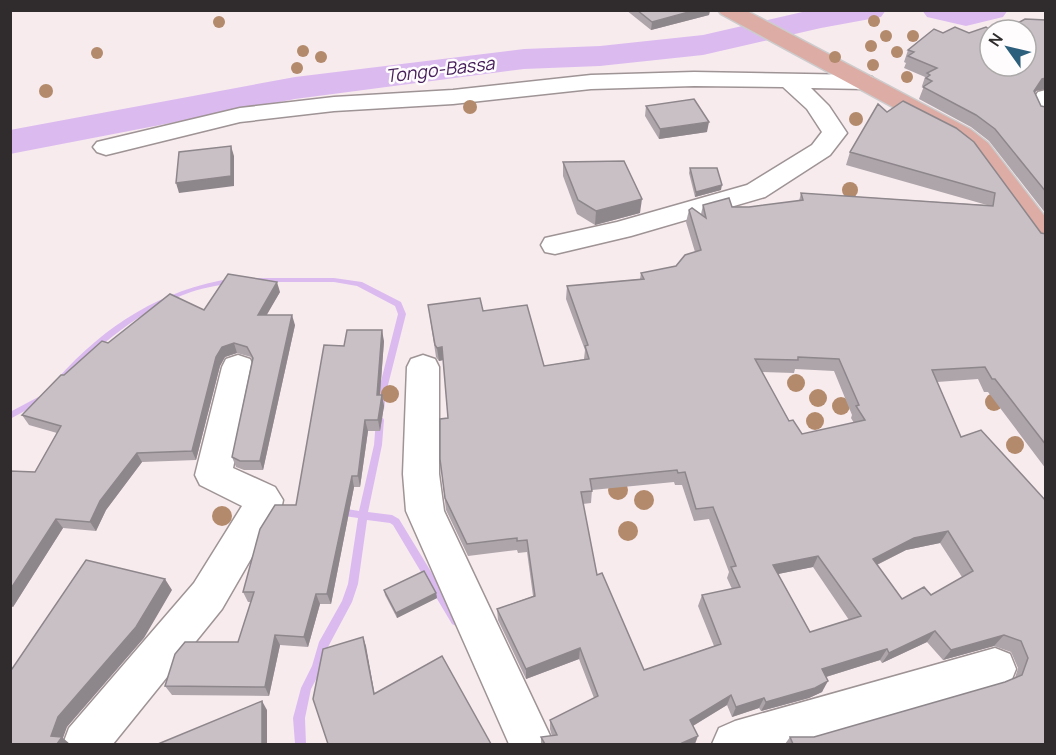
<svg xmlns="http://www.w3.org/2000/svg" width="1056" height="755" viewBox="0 0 1056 755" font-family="Manrope,sans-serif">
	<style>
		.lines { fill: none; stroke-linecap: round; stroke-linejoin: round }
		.stream { fill: #dbbbef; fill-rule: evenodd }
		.river { fill: #dbbbef; fill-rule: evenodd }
		.minor-casing { stroke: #9e9395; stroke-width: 3 }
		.major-casing { stroke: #cdcccd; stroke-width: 3 }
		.minor { fill: #fff; fill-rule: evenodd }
		.major { fill: #dcaca5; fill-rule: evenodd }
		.tree { fill: #b38a6b }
		.wall { fill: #ada5aa; fill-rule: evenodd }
		.shaded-wall { fill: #8d868b }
		.building { fill: #c9c0c6; stroke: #8d868b; stroke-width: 1.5; fill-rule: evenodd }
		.labels { text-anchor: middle; stroke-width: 5; stroke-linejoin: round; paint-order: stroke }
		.far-water-label { font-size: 18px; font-style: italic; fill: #49215d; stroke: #fefcfc }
	</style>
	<rect width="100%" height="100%" fill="#f8ebee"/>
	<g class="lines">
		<g class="stream">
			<path d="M234,278H237L238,280L237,282C221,285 206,287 191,292C141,309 98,345 63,383H57L56,381L57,379C107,324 160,290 234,278Z"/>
			<path d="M250,278H334L362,282L401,302L406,314L387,389L384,409H378L377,407L379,389L398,314L395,306L357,286L334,282H250L249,280Z"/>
			<path d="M42,395L45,396L46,398L45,400L10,419V412Z"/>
			<path d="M380,417L383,418L384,420L382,445L368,512L392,515L399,519L461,621L460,624L456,626L452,624L393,525L390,523L367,520L358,584L352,602L328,647L322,668L311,689L305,718L306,744H295L293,718L301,688L312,666L319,642L342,601L348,584L358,518L338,515L336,512L338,509L341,508L359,511L374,445L376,420L377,418Z"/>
		</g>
		<g class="river">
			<path d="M811,10H886L881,17L821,28L703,55L600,66L524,69L295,99L10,154V130L295,77L524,49L600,46L703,35Z"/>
			<path d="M922,10H1008L1003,17L966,26L927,17Z"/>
		</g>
		<defs>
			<g id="minor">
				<path d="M694,72L864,75L872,77L876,82L872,87L864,89L811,88L829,106L847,133L830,155L765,197L631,236L555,254L545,252L541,245L545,238L617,222L747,185L812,145L822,132L807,109L783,87L694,86L591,89L453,104L334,111L240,122L106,155L97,152L93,147L97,142L240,108L334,97L453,90L591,75Z"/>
				<path d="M1046,90V119L1037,117L1030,104L1038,92Z"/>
				<path d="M238,355L250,359L254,367L233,468L275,487L283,500L282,505L222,609L113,744H63L69,728L194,583L242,506L200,485L195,475L222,367L226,359Z"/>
				<path d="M423,355L435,359L439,367V474L444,511L554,744H509L406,511L403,474L407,367L411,359Z"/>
				<path d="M995,648L1010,654L1016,669L1010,684L995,690L807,744H712L719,728L735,721Z"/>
			</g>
			<path id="major" d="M718,10H745L970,129L988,143L1046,218V247L1036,244L970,153L952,139L721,14Z"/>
		</defs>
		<use href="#minor" class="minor-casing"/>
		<use href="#major" class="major-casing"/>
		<use href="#minor" class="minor"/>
		<use href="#major" class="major"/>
	</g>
	<g class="tree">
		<circle cx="874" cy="21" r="6"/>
		<circle cx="219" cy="22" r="6"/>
		<circle cx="886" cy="36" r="6"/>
		<circle cx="913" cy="36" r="6"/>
		<circle cx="871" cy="46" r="6"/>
		<circle cx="303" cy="51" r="6"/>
		<circle cx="897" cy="52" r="6"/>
		<circle cx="97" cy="53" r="6"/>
		<circle cx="321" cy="57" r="6"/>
		<circle cx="835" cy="57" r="6"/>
		<circle cx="873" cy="65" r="6"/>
		<circle cx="297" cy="68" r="6"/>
		<circle cx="907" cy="77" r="6"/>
		<circle cx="46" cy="91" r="7"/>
		<circle cx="470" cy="107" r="7"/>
		<circle cx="856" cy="119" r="7"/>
		<circle cx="850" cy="190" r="8"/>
		<circle cx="796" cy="383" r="9"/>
		<circle cx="390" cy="394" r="9"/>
		<circle cx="818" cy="398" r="9"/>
		<circle cx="994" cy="402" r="9"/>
		<circle cx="841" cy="406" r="9"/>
		<circle cx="815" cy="421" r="9"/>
		<circle cx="1015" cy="445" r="9"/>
		<circle cx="618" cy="490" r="10"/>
		<circle cx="644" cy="500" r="10"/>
		<circle cx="222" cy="516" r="10"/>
		<circle cx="628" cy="531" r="10"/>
	</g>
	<g class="wall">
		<path d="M626,10H710L709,15L651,30Z"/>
		<path d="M1018,23L1036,91L1035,93L1041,106L1046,107V214L989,141L971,127L919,99L924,86H922L925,77L904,68L906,63L904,62L908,50L943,33H969Z"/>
		<path d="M903,101L1041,233L1046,234V469L988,392H984L978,379L937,382L961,437L981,430L1046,744H785L790,737H814L1005,682L1015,678L1018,668L1011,652L994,646L943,660L927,642L882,663L880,660L826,677L822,692L809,698L761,711L759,708L732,717L727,705L693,726L695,744H541V737L552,736L550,729V720L594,698L579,659L526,679L498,620L497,609L533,596L527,552L518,553L517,550L468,556L446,510L440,459L448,418L443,360L439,361L436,357L428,305L483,311L544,366L584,359L585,350L566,299L567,286L640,279L641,273L676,266L695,252L686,222L689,210L701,214L703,205L749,207L799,201L801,193L987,205L846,165L850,152L887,112ZM795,369L834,371L852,415L851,418L854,423L802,434L789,421L762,372L794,373ZM674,482L675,485H682L694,521L709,519L729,572L727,578L732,589L702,595L698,606L714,646L644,670L597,575L583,504L591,503L592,490ZM940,543L962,577L931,595L902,599L877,565L906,550ZM813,567L849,620L810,632L778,574Z"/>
		<path d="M646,106L707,132L659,139L645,116Z"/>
		<path d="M563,162L640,213L595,225L577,214L563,176Z"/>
		<path d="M690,168L721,190L695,197L689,173Z"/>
		<path d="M280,292L266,315L295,325L263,470H244L236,467L232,457L252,360L251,357L237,353L225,357L220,366L196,460L142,462L106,510L96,531L63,528L13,607L10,606V471L35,472L57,433L29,425L22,415L64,375L108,343L204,310Z"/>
		<path d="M384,341L380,395H382L384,406L380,431H368L360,487H354L331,604H320L308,647L280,645L269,696L172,695L165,686L238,642L251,602H248L243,592L296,505L344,346Z"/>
		<path d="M384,590L436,593L437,598L397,618L385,595Z"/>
	</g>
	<g class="shaded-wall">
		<path d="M696,10H710L709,15L651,30L652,22Z"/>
		<path d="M1046,78V89L1036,91L1028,103L1034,91L1042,79Z"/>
		<path d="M709,122L707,132L659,139L660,129Z"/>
		<path d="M231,146L234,156V186L179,193L176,183Z"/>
		<path d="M722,185L721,190L695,197L696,192Z"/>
		<path d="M642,199L640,213L595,225L596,211Z"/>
		<path d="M277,282L280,292L261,325L258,315Z"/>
		<path d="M292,315L295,325L263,470L260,461Z"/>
		<path d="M382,330L384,341L379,406L377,395Z"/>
		<path d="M234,343L237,353L225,357L220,366L196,460L192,451L216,357L222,347Z"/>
		<path d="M442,347L443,360L439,361L437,348Z"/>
		<path d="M382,395L384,406L380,431L378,420Z"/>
		<path d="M365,420L368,431L360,487L358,476Z"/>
		<path d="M137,453L142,462L106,510L96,531L90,522L100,501Z"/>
		<path d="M352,476L354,487L331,604L327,594Z"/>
		<path d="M56,519L63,528L13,607L10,604V590Z"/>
		<path d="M948,531L940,543L906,550L866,570L873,559L914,538Z"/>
		<path d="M818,556L813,567L768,576L773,565Z"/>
		<path d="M165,579L172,590L144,638L67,727L63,738L70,744H57L51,736L58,717Z"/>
		<path d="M436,593L437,598L397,618L396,613Z"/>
		<path d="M316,594L320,604L308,647L304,637Z"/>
		<path d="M935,631L927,642L882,663L889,653Z"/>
		<path d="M275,635L280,645L269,696L265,687Z"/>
		<path d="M1004,635L994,646L943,660L951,650Z"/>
		<path d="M363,637L366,646L376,702L374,694Z"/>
		<path d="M580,648L579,659L526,679V669Z"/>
		<path d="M887,649L880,660L816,680L822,669Z"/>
		<path d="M828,681L822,692L809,698L761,711L766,702Z"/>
		<path d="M731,695L727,705L686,730L690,720Z"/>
		<path d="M764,698L759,708L732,717L736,707Z"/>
		<path d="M262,701L267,710V744H262Z"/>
		<path d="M698,736L695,744H682V743Z"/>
	</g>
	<g class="building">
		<path d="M637,10H696L652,22Z"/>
		<path d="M1025,19L1046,20V78L1042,79L1034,91L1041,106L1046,107V192L995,129L976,115L923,87L932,81L926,78L930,75L927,73L937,68L908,56L914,52L908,50L934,29L943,33L955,27L969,33L986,27L990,30L1013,21L1018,23ZM990,30H1026V66H990Z"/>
		<path d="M694,99L709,122L660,129L646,106Z"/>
		<path d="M903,101L956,128L974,142L1041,233L1046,234V445L995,379H992L985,367L932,370L961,437L981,430L1046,501V744H793L790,737H814L1005,682L1022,675L1028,658L1021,641L1004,635L951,650L935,631L889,653L887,649L822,669L828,681L815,688L766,702L764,698L736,707L731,695L690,720L698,736L682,743L683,744H545L541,737L557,735L550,720L598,696L580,648L526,669L497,609L535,596L527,540L517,541V538L467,544L445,498L440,459V419L448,418L442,347L437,348L435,345L428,305L480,298L483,311L527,305L544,366L589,359L585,346L588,345L567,286L644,279L641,273L676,266L685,255L701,250L689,210L692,208L706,218L703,205L729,198L732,207H749L803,200L801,193L993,206L995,193L850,152L878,104L887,112ZM798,357L839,359L859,405L856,406L865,420L802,434L793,420L789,421L755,359L798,360ZM677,470L678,473L685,472L696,509L713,507L736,566L731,567L740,587L702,595L721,644L644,670L602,573L597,575L581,492L592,491L590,479ZM948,531L973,571L931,595L924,587L902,599L873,559L914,538ZM818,556L861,616L810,632L773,565Z"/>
		<path d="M231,146V176L176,183L179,152Z"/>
		<path d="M624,161L642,199L596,211L578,200L563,162Z"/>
		<path d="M690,168H717L722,185L696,192Z"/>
		<path d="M228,274L277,282L258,315H292L260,461H240L232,457L253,358L247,347L234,343L222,347L216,357L192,451L137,453L100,501L90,522L56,519L10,590V471L35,472L61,426L22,415L61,375H64L102,341L108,343L170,294L204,310Z"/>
		<path d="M347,330H382L377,395H382L378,420H365L358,476H352L327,594H316L304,637L275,635L265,687L165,686L175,654L185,642H238L254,592H243L260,529L275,505H296L324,345L344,346Z"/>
		<path d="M86,560L165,579L136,627L58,717L51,736L62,737L57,744H10V669H12Z"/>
		<path d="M424,571L436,593L396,613L384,590Z"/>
		<path d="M363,637L374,694L442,656L491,744H328L313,699L323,649Z"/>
		<path d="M262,701V744H158Z"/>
	</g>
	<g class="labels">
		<g class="far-water-label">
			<text transform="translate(440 70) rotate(-7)" y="6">Tongo-Bassa</text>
		</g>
	</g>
	<rect width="1056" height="755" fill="none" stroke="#302c2d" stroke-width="24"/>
	<g transform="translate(1008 48) rotate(304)"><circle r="28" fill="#fefcfc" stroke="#aca9a9" stroke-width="1.5"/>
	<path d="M0-4.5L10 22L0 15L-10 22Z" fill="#2c5f7c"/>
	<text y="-9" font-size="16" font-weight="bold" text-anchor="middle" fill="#302c2d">N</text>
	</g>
</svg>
